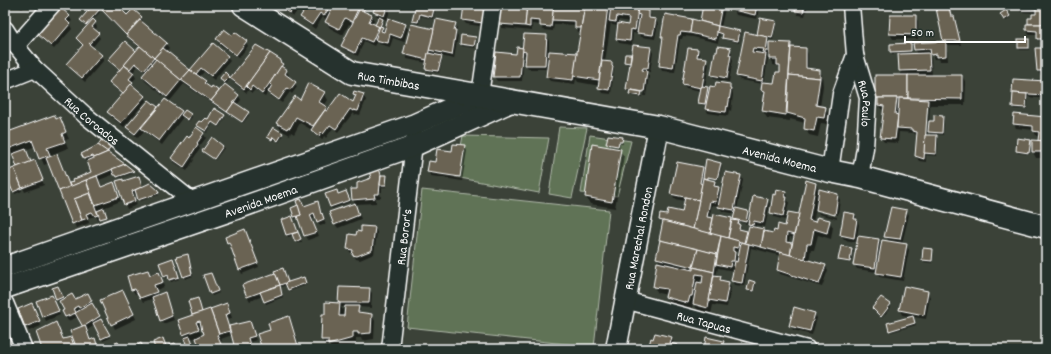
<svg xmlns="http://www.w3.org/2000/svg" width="1051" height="354" viewBox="0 0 1051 354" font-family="Dekko,sans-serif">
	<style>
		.green { fill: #607356; stroke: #b0b9aa }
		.shadow { fill: #0007; fill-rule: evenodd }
		.building { fill: #6b6453; stroke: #fff }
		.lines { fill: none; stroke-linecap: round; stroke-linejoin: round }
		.minor-casing { stroke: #fff; stroke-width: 19 }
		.tertiary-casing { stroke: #fff; stroke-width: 23 }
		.secondary-casing { stroke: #fff; stroke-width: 25 }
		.minor { stroke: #26332d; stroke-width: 16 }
		.tertiary { stroke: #26332d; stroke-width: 20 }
		.secondary { stroke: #26332d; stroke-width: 22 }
		.labels { text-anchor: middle; stroke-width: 3; stroke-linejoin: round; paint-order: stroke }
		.street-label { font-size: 13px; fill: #fff; stroke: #26332d }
	</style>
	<rect width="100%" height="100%" fill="#3b4238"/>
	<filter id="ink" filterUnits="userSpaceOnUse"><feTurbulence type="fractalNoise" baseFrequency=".025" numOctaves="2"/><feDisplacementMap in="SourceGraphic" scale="8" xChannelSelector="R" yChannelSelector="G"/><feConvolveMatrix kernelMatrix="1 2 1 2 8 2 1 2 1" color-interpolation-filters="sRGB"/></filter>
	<g filter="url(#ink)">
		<g class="green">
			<path d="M559,127L587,128L572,198L549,194Z"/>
			<path d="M590,135L631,141L617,196L581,193Z"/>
			<path d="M463,136L549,138L539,193L455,177Z"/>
			<path d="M422,190L609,210L594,347L407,327Z"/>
		</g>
		<g class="shadow">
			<path d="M17,5H26L22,9Z"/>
			<path d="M106,5H116L127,16L133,10L141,18L144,23L142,24L166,44L169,48L166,52L190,71L213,44L227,56L230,61L214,80L204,72L199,77L205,81L207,87L212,90L213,88L219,93L225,85L239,96L241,100L237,105L249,115L243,123L230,114V115L184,84L170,101L145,81L143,77L146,73L138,66L133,72L136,78L132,82L134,88L144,96L146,101L124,127L111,117L108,112L123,95L113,86L111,82L120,71L112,64L110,60L137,52L140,48L129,38L105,14L102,10Z"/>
			<path d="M276,5H301L293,17Z"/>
			<path d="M310,5H354L353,8L359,12L364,9L367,13L372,16L374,20L372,25L378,27L382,20L383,22L381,27L385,32L405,25L408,29L404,42L393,38L390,47L379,44L377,41L374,46L364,41L358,56L345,50L342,46L352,26L349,24L343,35L330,28L326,22L327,20L323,17L315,29L304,21L301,17Z"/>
			<path d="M377,5H392L387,20L377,16L374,11Z"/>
			<path d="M405,5H418L434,9L435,11L433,19L421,16L419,24L415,23L413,21L416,9L406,7Z"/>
			<path d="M465,5H486L485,27L466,24L463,20Z"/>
			<path d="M501,5H648L647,12H649L651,16V19L655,20L658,24L655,39L641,37L637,31V34L633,33L632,45L619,43L617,39L618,26L612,25L611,22L605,62L612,63L614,68L611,94L602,93L599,88L600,86L578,82L576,79L575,84L550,81L547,77L548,69H528L526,65L527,56L524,55L522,81H497L494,77L524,49L547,36L549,41V52L576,54L577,56L581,32H578L576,25L554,24L553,31L543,30L541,25L532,24V31L502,28L500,24ZM619,20L629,22V26L618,25Z"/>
			<path d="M704,5H722L725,9L721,27L739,31L741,33L739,43L724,39L723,35L720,34L718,43L693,37L683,36L682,39H680L675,72L662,71L660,66L664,39L662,37L701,23Z"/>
			<path d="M735,5H760L757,19L736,15L734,10Z"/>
			<path d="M779,5H808L805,16L798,15L796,9Z"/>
			<path d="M892,5H925V7L915,6V8H894Z"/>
			<path d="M1009,5H1046V43H1041L1038,38V35H1029L1027,30V25H1029L1037,15V13L1021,12L1018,7H1010Z"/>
			<path d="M938,9H949L952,17H953L956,21L961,45H947L948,61H940L939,59H934L932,54H928L931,58L932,76H962L966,83L965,105H930L929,122H935L943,117L944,119L943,135L936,134L938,138L937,156L926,155V162L919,161L916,156L917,136L914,133L899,132L898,143L884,142L881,138L885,110L881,109L876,97L902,76L900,71L899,55H917L915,50L914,44L945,42ZM927,105H929L926,140H924ZM928,131L931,136H928Z"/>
			<path d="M99,10L100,12L93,20L97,27L95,31L100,38L92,48L101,56L104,60L85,82L70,68L67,64L83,46L77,38L87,27L81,20Z"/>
			<path d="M1005,11L1010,18L1006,21L1001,14Z"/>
			<path d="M69,16L72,21L69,23L72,29L54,49L40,37L37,33Z"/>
			<path d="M891,16H915L918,21V39H893L890,34Z"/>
			<path d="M775,22L776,24L773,40L767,39L770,43L790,44L793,48L806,49L808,54V70L819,71L822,75L823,86L820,107L825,108L829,114L827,124L821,123L818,137L809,135L805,128V123L790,119V121L767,118L763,111L765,96L762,90L763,84L740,80L737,76L758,36ZM766,56H770V59L773,65L778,66L781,69V73L775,84L764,83L768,59Z"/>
			<path d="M455,24L457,28L456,33L458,36L454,59L440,56L442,59L439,73L427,71L426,69L427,63L407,59L405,54Z"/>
			<path d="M233,36L246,42L248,46L239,58L219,44L217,39Z"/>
			<path d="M475,38L476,40L475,48L462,46L461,44Z"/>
			<path d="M1028,40L1029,50H1020L1019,48Z"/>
			<path d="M910,44L911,53L892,54L891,52Z"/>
			<path d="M256,46L280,60L289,75L288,77L295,83L297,87L292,94L290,92L282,103L271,96L269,92L265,97L255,90L252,93L248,90L247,93L233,82L231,78L226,84L221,79L229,77L230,79Z"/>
			<path d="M650,48L653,53L650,72H646L649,76L646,96H644L647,75H645L642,97L632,96L627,89L631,65L627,64L625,62L626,55L632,57Z"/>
			<path d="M730,49L732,53V58L733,60L729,82L715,79L712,75Z"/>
			<path d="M1046,49V75H1040L1038,70Z"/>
			<path d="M697,50L700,54L699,58L706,59L709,64L705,87L707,88L709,91L716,88L730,85L732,90L733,95L731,111L729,110L728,116L708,113L706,108V106L700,104L699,102L701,91L686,88L683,83Z"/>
			<path d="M1046,82V99L1028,97L1027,109H1014L1013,107L1014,94Z"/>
			<path d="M324,93L328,100L324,106L328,111L354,103L356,97L355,94L363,95L366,100L360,115L356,114L355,115L353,113L338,132L333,128L326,138L324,136L322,140L315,134L312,130L300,123L294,134L291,132L290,135L281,130L277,123L300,101Z"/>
			<path d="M149,101L158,109L181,112L183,115H191L192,117L189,121L183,117L162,145L144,131L138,138L130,131L127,127Z"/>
			<path d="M224,116L225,118L219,127L213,123L207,133L197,125Z"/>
			<path d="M1046,118V190L1044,186L1045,158H1036L1033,152L1039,142V136H1036L1034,130L1016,128L1014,124Z"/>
			<path d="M60,119L69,139L65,140L68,148L50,155L69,184L93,172L88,160L86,161L83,154L110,146L111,148L108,153L134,173L119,178L115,174L99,180L102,188L114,183L121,201L103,208L105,211L100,219L98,220L96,216L88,218L89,223L76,228L49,163L44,165L36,146L25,150L31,163L35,161L37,166L44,185L25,192L22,186H21L22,191L15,194L8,174L18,167L10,150L5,151V121L9,133Z"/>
			<path d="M203,133L206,138L199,147L200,149L193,159L194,160L187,171L174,162L172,158Z"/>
			<path d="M282,134L283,136L279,142L275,139L273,141L268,137Z"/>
			<path d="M622,138L623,144H620L619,150L624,156L615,208L590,204L586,197L610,148L608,144Z"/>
			<path d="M1030,141L1031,143L1030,154L1018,153L1017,151Z"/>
			<path d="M223,146L224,148L215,160L204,153Z"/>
			<path d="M464,146L467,151L462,181L431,176L428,172L436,163Z"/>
			<path d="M721,164L722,166L718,180L709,178V180L715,182L717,188L722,194L740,176L743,180L737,210L748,212L749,214L747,224L739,222V225L741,227L740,231L746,232L748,235L750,225L749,224L767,200L770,204L765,227L756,225V228L764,230L765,232L774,234L786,227L799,215L815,184L819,190L837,195L840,200L838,215L818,210V212L837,217V219L819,214L816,208L813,222L829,221L833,227L831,239L818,235L814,250H811L809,261L825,265L828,270L822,287L780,274L778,270L781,256L751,248L744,286L734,285L732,280L734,271L718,268L716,276L720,277L722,281L728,283L731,288L727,307L713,305L711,314L698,311L693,302L692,309L670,303L666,297L667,295L658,293L654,287L661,264L657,257L664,224L660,220L667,216L683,213L686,201L674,199L672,194L702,167L705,172ZM712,205L719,206L722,211L735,214L733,222L732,219L709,218ZM790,237L794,238L793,245L788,244ZM736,251L740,252L739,260L735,253ZM700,280L703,281L702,284H699Z"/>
			<path d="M378,169L381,176H386L387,178V187H382V192H380L381,198H376V203L355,204L353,199L358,190L372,178Z"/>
			<path d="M138,178L142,187L158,190L159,195L140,201L137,194L134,195L137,205L127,209L125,204L124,182Z"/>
			<path d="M5,192L10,205L5,208Z"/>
			<path d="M785,192L788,196L787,200L789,202L785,220L774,217L771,213Z"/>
			<path d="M347,194L350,202L332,209L326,195Z"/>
			<path d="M317,202L326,224L320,226L316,218L312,219L319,236L308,240L299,218L296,219L292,208L304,207Z"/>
			<path d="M357,209L361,219L338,228L335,224Z"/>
			<path d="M906,210L909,215L902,244L906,245L909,250L903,281L880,277L877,272L857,269L854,264L879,240L882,246L889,242L886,236Z"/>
			<path d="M855,214L859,225L856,242L844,240L841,235Z"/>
			<path d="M292,217L302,242L297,243L294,235L288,237L282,220Z"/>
			<path d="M375,228L377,233L374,254L360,260L356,259L353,254L351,253L348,249L362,233Z"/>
			<path d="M247,235L259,267L242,274L228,242Z"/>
			<path d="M841,247L852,249L853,251L851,263L841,261L839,259Z"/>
			<path d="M923,249L932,250L933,252L932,263L924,262L923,260Z"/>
			<path d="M188,257L193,276L185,279L178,258Z"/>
			<path d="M174,261L179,279L171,282L169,277L166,278L165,276Z"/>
			<path d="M148,271L150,275L159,273L161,277L164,287L156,290L158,296L164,294L174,320L163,324L154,298L143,302L138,293L135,294L132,289Z"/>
			<path d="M284,271L288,284L304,280L306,285L290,291L287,285L280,287L283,297L266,304L263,296L250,301L247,296L276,274Z"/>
			<path d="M204,276H212L219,293L212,296Z"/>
			<path d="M755,283L756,285L753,293L749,291L748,289Z"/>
			<path d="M905,287L927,292L930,297L926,319L902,315L900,310Z"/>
			<path d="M57,288L63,300H75L87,294L110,338L103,341L95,325L87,330L90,340L95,339L99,349H78L84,326L78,317L68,321L63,312L65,311L60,301H58L57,299Z"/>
			<path d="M340,288L369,289L372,293L371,308L358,307L362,314L372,315L375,321L374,339L362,341L361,338H356V344L341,349H331L330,346H326L322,340L326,315L339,304ZM341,307H346L345,317H343V310Z"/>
			<path d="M125,295L136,319L115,329L101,301Z"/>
			<path d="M52,296L60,315L46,321L37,302Z"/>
			<path d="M189,301H199L202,313L229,309L232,318L226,319L229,328L250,322L256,340L250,342L252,349H236L232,335L221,339L222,341L220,342L223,349H201L197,337L191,339L195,349H189L186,339L184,334L193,316ZM202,328L205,335L202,336L199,329Z"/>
			<path d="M890,305L891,307L882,318L874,310Z"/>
			<path d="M34,309L41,326L29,331L19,310Z"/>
			<path d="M814,314L817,318L812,335L793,330L791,325Z"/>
			<path d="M913,317L916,325L891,332L890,330Z"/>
			<path d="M288,318L292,324L300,349H263L272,330Z"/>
			<path d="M671,338L674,343L673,345L681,349H649Z"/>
		</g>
		<g class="building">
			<path d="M93,5L100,9L86,25L80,20Z"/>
			<path d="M105,5H117L127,15L133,9L142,17L126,35L101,9Z"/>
			<path d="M278,5H296L290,13Z"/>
			<path d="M308,5H331L324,16L320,13L312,25L300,17Z"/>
			<path d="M331,5H350L358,9L352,22L345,18L339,29L325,22L331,10L328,9Z"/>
			<path d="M376,5H388L384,16L373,12Z"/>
			<path d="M416,5L434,9L432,17L420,14L418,22L412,21Z"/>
			<path d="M464,5H486L483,23L462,20Z"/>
			<path d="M500,5H527L525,26L499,24Z"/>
			<path d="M527,5H554L551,27L540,26V21L530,20V27L525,26Z"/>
			<path d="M554,5H585L581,28H575V21L552,20Z"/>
			<path d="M585,5L608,6L599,80L573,76Z"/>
			<path d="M586,5H615V7Z"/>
			<path d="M615,5H645L644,10L615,7Z"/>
			<path d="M703,5H722L718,26L700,21Z"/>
			<path d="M734,5H757L755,15L733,10Z"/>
			<path d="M792,5H805L803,12L795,11L796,6Z"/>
			<path d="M1017,5H1046V24H1028V18H1032V14H1036V9L1017,7Z"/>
			<path d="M59,6L70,16L66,20L70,24L51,46L36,33Z"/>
			<path d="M361,6L365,8L363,11L372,15L369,22L379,26L372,42L362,38L355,53L341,46Z"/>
			<path d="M611,6L638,9L635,30L631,29L630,41L616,39L618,23L628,25L629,18L617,16L616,22L609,21Z"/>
			<path d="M936,8H949L951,16H954L960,41H943Z"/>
			<path d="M638,9L649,11V18L656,19L653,35L637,33L640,15L637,14Z"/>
			<path d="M1006,10L1010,16L1004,20L1000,14Z"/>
			<path d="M665,14L692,19L690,33L681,32L680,35H678L673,68L659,66L663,37H661Z"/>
			<path d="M890,15H916V35L889,34Z"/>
			<path d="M379,17L383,19L380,27L375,25Z"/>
			<path d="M388,18L406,24L401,38L390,34L388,43L375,40L380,26L383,27L381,31L384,32Z"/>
			<path d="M760,18L776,21L772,38L757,35Z"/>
			<path d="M93,19L96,22L92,27L99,33L89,44L102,55L82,78L66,64L83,45L76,38Z"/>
			<path d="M436,19L456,23L454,30H456L452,55L429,50Z"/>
			<path d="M692,19L718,26L716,39L690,33Z"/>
			<path d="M140,20L167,43L154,58L126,35Z"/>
			<path d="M411,24L434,29L427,60L403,54Z"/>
			<path d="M1026,24H1046V39H1037V31L1026,30Z"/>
			<path d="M718,26L740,31L738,41L722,38L723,34L717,32Z"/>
			<path d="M224,29L232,35L235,32L247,41L236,55L216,39Z"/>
			<path d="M745,32L768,37L766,52H763L764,49L753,48L752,52L766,54L762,81L736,76Z"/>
			<path d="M524,34L547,35L545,65H525L526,52L522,51Z"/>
			<path d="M461,35L476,37L474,46L460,44Z"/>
			<rect x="1018" y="39" width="11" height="9"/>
			<path d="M125,41L136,51L120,70L108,60Z"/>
			<path d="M946,41V56L937,57V54L931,55L930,49L914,50L913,43Z"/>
			<path d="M769,42L791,43L786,115L762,111L765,91L761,90L762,82L774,83L776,72H780V65H777V59H769Z"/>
			<path d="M213,43L228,56L211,76L201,68L196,74L190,70Z"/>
			<path d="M911,43V51L890,52V44Z"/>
			<path d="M256,45L270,53L244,89L230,78Z"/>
			<path d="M633,45L651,47L648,68H643L642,70L647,71L644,92L626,89Z"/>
			<path d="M140,46L154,58L144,70L135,63L130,69L124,65Z"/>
			<path d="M718,46L731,48L729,55H731L727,78L711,75L715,52H717Z"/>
			<path d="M517,47L523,48L520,77H493L496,52L516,54Z"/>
			<path d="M791,47L806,48V68L820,70V78L789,75Z"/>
			<path d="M163,48L190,70L181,80L154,58Z"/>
			<path d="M688,48L698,49L697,57L707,58L702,87L701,88L682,84Z"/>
			<path d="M1035,48H1046V71H1037Z"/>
			<path d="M549,51L577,53L573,80L546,77Z"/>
			<path d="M270,53L281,60L280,62L283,64L262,94L252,86L250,90L246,86Z"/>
			<path d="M428,53L442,56L438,71L425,69Z"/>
			<path d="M929,53L930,70L899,71L898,54Z"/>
			<path d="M625,54H631L630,63L624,62Z"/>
			<path d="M156,59L181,80L167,97L142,76Z"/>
			<path d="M602,61L612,62V66L613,67L609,90L598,88Z"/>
			<path d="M124,65L134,73L129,79L133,82L123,94L109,82Z"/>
			<path d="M281,66L287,70L285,74L296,82L290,90L287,88L279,100L268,92L272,85L270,83Z"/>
			<path d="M190,70L206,81L204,83L211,88L212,86L219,91L211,101L181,80Z"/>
			<path d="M225,72L230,77L224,83L220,78Z"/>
			<path d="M789,75L820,78L816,105L826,107L824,118L817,117L814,131L804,129L805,118L787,113Z"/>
			<rect x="875" y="75" width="33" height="23"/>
			<path d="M908,75H962V99L908,98Z"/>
			<path d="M1013,79L1046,81V95L1012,93Z"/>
			<path d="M716,82L730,84V89H731L728,107L727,106L726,112L705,109L710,86L715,87Z"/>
			<path d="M308,83L325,92L319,102L327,107L313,126L296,117L290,128L288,127L287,129L276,123L295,96L300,100Z"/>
			<path d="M131,84L145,96L121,123L107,112Z"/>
			<path d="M225,84L239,95L227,112L211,101Z"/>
			<path d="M702,86L708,87L705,104L698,103L701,87H702Z"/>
			<path d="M630,90L642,92L641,96L629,94Z"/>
			<path d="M354,91L364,94L358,111L353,110V111L350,109L336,129L330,125L323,134L321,132L319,136L311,130L325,110L327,111L340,93L353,102L356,95L353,94Z"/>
			<path d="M1013,93L1027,94L1026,108L1012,107Z"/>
			<path d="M878,98H897L895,114L898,115L895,139L880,138L884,106L878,105Z"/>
			<path d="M899,98L928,100L924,159L915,156L917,132L912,131V129L897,128Z"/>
			<path d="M165,99L182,111L159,141L141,128Z"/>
			<path d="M149,100L158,107L135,134L126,127Z"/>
			<path d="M234,102L249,112L242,122L227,112Z"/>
			<path d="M214,108L225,115L218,126L212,122L206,131L196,125L199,121L201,122L205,118L208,119Z"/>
			<path d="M185,110L191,114L188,120L181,115Z"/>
			<path d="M1014,114L1046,117V141H1038L1039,132L1033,131V126L1013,124Z"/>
			<path d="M54,115L56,119L60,117L66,132L62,134L65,142L47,148L50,155L39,159L32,140L8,149L5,144V133Z"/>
			<path d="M934,115L943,116L942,133L928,132L929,121H934Z"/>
			<path d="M5,122L8,132L5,133Z"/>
			<path d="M196,127L204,133L197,143L198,144L191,155H192L184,167L171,158L187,136L189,138Z"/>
			<path d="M273,127L283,133L278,141L273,137L272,140L267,137Z"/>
			<path d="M608,135L623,137L622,142H619L618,146L606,144Z"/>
			<path d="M925,135H937L936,154L924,153Z"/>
			<path d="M212,137L223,146L214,159L202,151Z"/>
			<path d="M1017,138L1031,140L1029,153L1016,151Z"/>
			<path d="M102,139L111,146L107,152L98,145Z"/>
			<path d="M1032,140L1046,141V187H1043L1044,152H1032Z"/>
			<path d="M453,144L465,145L460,177L427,172L429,161L435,162L437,149L452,151Z"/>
			<path d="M592,144L621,149L612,202L585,197Z"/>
			<path d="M98,145L108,152L94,158L93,156L84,159L81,154Z"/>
			<path d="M26,149L31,162L17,167L12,154Z"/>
			<path d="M108,152L125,164L70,187L69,183L73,182L72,180L91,172L87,161Z"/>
			<path d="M57,154L70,187L59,191L46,158Z"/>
			<path d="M706,159L721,163L717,179L708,177V179L703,178Z"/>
			<path d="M35,160L43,180L22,188L14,168Z"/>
			<path d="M677,162L703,167L700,183L702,184L699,200L670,194Z"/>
			<path d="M125,164L134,171L117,177L116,175H114L112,169Z"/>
			<path d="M14,168L22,188L13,192L5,174L7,173V171Z"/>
			<path d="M379,168L381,175L379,194H374L375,198L352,200L351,189H357V183L371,178L369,171Z"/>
			<path d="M725,172L741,175L734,210L718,207Z"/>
			<path d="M381,175H387L386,185H380Z"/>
			<path d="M97,176L101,187L114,182L119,197L95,205L86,180Z"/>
			<path d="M139,176L142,187L132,191L135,201L124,205L116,181L123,179V181Z"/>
			<path d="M703,178L715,181L714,186L719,187L716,202L710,201L707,217L713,218L710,234L693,229Z"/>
			<path d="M86,180L90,193L74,199L82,220L72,224L59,191Z"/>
			<path d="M806,180L816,183L809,220L815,222L817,217L830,220L827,233L814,229L811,244H807L805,259L790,255Z"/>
			<path d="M150,183L158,190L159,193L138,200L135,190Z"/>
			<path d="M776,189L786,191L785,197H787L783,216L770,213L773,194L775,195Z"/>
			<path d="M819,189L838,194L835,215L816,210Z"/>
			<path d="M337,190L338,194L346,191L350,200L330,207L325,194Z"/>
			<path d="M5,191L9,201L5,202Z"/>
			<path d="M90,193L98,215L95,216L92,212L86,214L88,218L82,220L74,199Z"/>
			<path d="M753,196L768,199L763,223L754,221L753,225L748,224Z"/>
			<path d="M685,197L699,200L693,229L659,220L660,214L667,215L668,209L682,212Z"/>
			<path d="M301,199L304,206L318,201L321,214L322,213L324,219L317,222L314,213L310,215L317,232L304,236L297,216L301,215L296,201Z"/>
			<path d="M355,203L359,215L334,225L329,212Z"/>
			<path d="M298,205L301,215L294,217L291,208Z"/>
			<path d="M891,207L907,210L900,239L884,237Z"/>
			<path d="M104,208L107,217L100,219L97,211Z"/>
			<path d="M736,208L748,211L746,222L733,219Z"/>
			<path d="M788,212L799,214L794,235L787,233L786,242L792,243L790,255L761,247L764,231L773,233L774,230L777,231L778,224L785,226Z"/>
			<path d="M844,212L855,214L854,219H857L854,238L840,235Z"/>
			<path d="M714,214L732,218L728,238L710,234Z"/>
			<path d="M292,216L298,232L286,235L281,220Z"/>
			<path d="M732,220L739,221L738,224L740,225L739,229L747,231L744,243L728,238Z"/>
			<path d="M663,221L721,236L717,254L659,240Z"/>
			<path d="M361,226L375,227L372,250L357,256L352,255L353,250L347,249L349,234L356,235L357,231L361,232Z"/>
			<path d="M749,226L764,229L761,247L745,243Z"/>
			<path d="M245,229L258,263L239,270L229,242L227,243L225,237Z"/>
			<path d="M298,232L301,239L295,242L292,234Z"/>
			<path d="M721,236L739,241L738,248L733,247V251L735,252L734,261H731L730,267L716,264Z"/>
			<path d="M858,236L879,239L875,268L853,265Z"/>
			<path d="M660,240L698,249L693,267L656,258Z"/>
			<path d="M882,240L907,244L901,277L876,273Z"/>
			<path d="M741,242L749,244L742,283L731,281L735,261L737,262Z"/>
			<path d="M841,246L852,248L850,262L838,260Z"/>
			<path d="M923,248L933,249L932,261L922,260Z"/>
			<path d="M698,249L717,254L714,272L693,267Z"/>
			<path d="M780,252L826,265L819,284L777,270Z"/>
			<path d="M188,254L192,274L183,277L176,257Z"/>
			<path d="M173,258L179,277L169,280L168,275L164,277L159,263Z"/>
			<path d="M657,262L693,270V267L714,272L708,308L693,304L697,282L702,283L703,275L696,274L692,296H690L688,303L665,297L667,289L653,287Z"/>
			<path d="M283,268L288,282L280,285L274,271Z"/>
			<path d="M148,270L150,275L159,272L163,282L154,285L157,292L140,298L135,289L131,290L127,276Z"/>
			<path d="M211,273L218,291L210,294L203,275Z"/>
			<path d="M275,273L280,285L247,297L242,285Z"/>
			<path d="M714,275L721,276L720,280L729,282L725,303L709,300Z"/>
			<path d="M304,277L306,283L288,290L285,283Z"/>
			<path d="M749,280L755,282L753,291L747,290Z"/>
			<path d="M280,285L282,295L264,302L260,292Z"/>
			<path d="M58,286L63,297L56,300L52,288Z"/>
			<path d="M904,286L928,291L924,315L899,310Z"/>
			<path d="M339,287L370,288L369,303H338Z"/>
			<path d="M123,290L134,314L111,325L100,300Z"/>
			<path d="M165,292L172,316L160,321L152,297Z"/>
			<path d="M88,293L92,301L79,308L78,306L74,308L76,313L65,317L62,311L64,310L59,301L72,294L75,299Z"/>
			<path d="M52,295L59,311L42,317L36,301Z"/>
			<path d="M881,297L891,304L881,317L872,308Z"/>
			<path d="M198,298L202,312L192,315L188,301Z"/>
			<path d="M325,302L340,303L339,316H344L345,306H359L358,312L372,314L371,333L358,334V332H353V338L328,345V340H321L322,314H325Z"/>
			<path d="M32,303L40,321L25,327L18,309Z"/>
			<path d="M92,303L100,316L83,327L75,313Z"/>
			<path d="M227,303L230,313L225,315L230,331L219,334L210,309Z"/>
			<path d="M794,307L815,313L810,331L789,326Z"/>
			<path d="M210,309L219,334L217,335L223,349H200L196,338L204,334L203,331H202L200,321L196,322L199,329L183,335L178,320Z"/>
			<path d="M289,316L299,349H262L257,334L270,330L268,323Z"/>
			<path d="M913,316L915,323L889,331L887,323Z"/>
			<path d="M101,319L110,335L101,339L93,323Z"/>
			<path d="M250,321L255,336L248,338L251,349H235L229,326Z"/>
			<path d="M56,322L63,339L71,337L75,349H51L50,348L42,349L36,332Z"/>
			<path d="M85,325L90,340L95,338L98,348L94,349H77L70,331Z"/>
			<path d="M655,333L672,337L670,343L678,345L677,347L684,349H648L651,338L653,339Z"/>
			<path d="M190,336L195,349H188L184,338Z"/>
			<path d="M706,337L724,341L721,349H704Z"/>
			<path d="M163,338L166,346L175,343L178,349H155L153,342Z"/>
			<path d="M118,342L121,349H110L109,345Z"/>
			<path d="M141,343L144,349H131Z"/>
		</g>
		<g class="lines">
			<defs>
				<g id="minor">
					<path id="s1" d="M5,29L16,46L35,69L86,116L192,201"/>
					<path d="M16,46L52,5"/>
					<path id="s2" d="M855,55L868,98L865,148L860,177"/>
					<path d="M5,81L35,69"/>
					<path d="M480,95L493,5"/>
					<path d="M830,171L841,94L855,55L851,5"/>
					<path id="s3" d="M625,300L807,349"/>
					<path d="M5,303L24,349"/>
					<path id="s4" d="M390,349L415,135"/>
				</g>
				<g id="tertiary">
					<path d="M5,267L415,124L480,95"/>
					<path id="s5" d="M5,288L242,207L414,146L511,102"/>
					<path id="s6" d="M616,349L659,127"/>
				</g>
				<g id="secondary">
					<path id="s7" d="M244,5L352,73L659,127L830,171L860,177L1046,227"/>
				</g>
			</defs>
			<use href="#minor" class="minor-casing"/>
			<use href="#tertiary" class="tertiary-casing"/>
			<use href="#secondary" class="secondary-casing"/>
			<use href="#minor" class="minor"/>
			<use href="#tertiary" class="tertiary"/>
			<use href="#secondary" class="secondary"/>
		</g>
	</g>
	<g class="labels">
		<g class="street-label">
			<text dy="5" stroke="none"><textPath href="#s7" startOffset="165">Rua Timbibas</textPath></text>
			<text dy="5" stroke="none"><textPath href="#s2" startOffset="50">Rua Paulo</textPath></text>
			<text dy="5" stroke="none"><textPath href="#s1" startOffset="127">Rua Coroados</textPath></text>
			<text dy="5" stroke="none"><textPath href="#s7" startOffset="564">Avenida Moema</textPath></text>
			<text dy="5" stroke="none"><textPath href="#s5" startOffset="270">Avenida Moema</textPath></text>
			<text dy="5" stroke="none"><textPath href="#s4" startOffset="113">Rua Boror's</textPath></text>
			<text dy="5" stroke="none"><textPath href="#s6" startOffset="113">Rua Marechal Rondon</textPath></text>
			<text dy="5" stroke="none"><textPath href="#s3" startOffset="82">Rua Tapuas</textPath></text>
		</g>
	</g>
	<rect width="1051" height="354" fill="none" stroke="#26332d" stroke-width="20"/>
	<rect x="10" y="10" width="1031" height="334" fill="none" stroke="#fff" stroke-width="1.5" filter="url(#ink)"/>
	<path d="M905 36v6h120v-6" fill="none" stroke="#ffffff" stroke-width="2"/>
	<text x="911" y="36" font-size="12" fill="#ffffff" stroke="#26332d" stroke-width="3" paint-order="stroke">50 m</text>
</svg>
